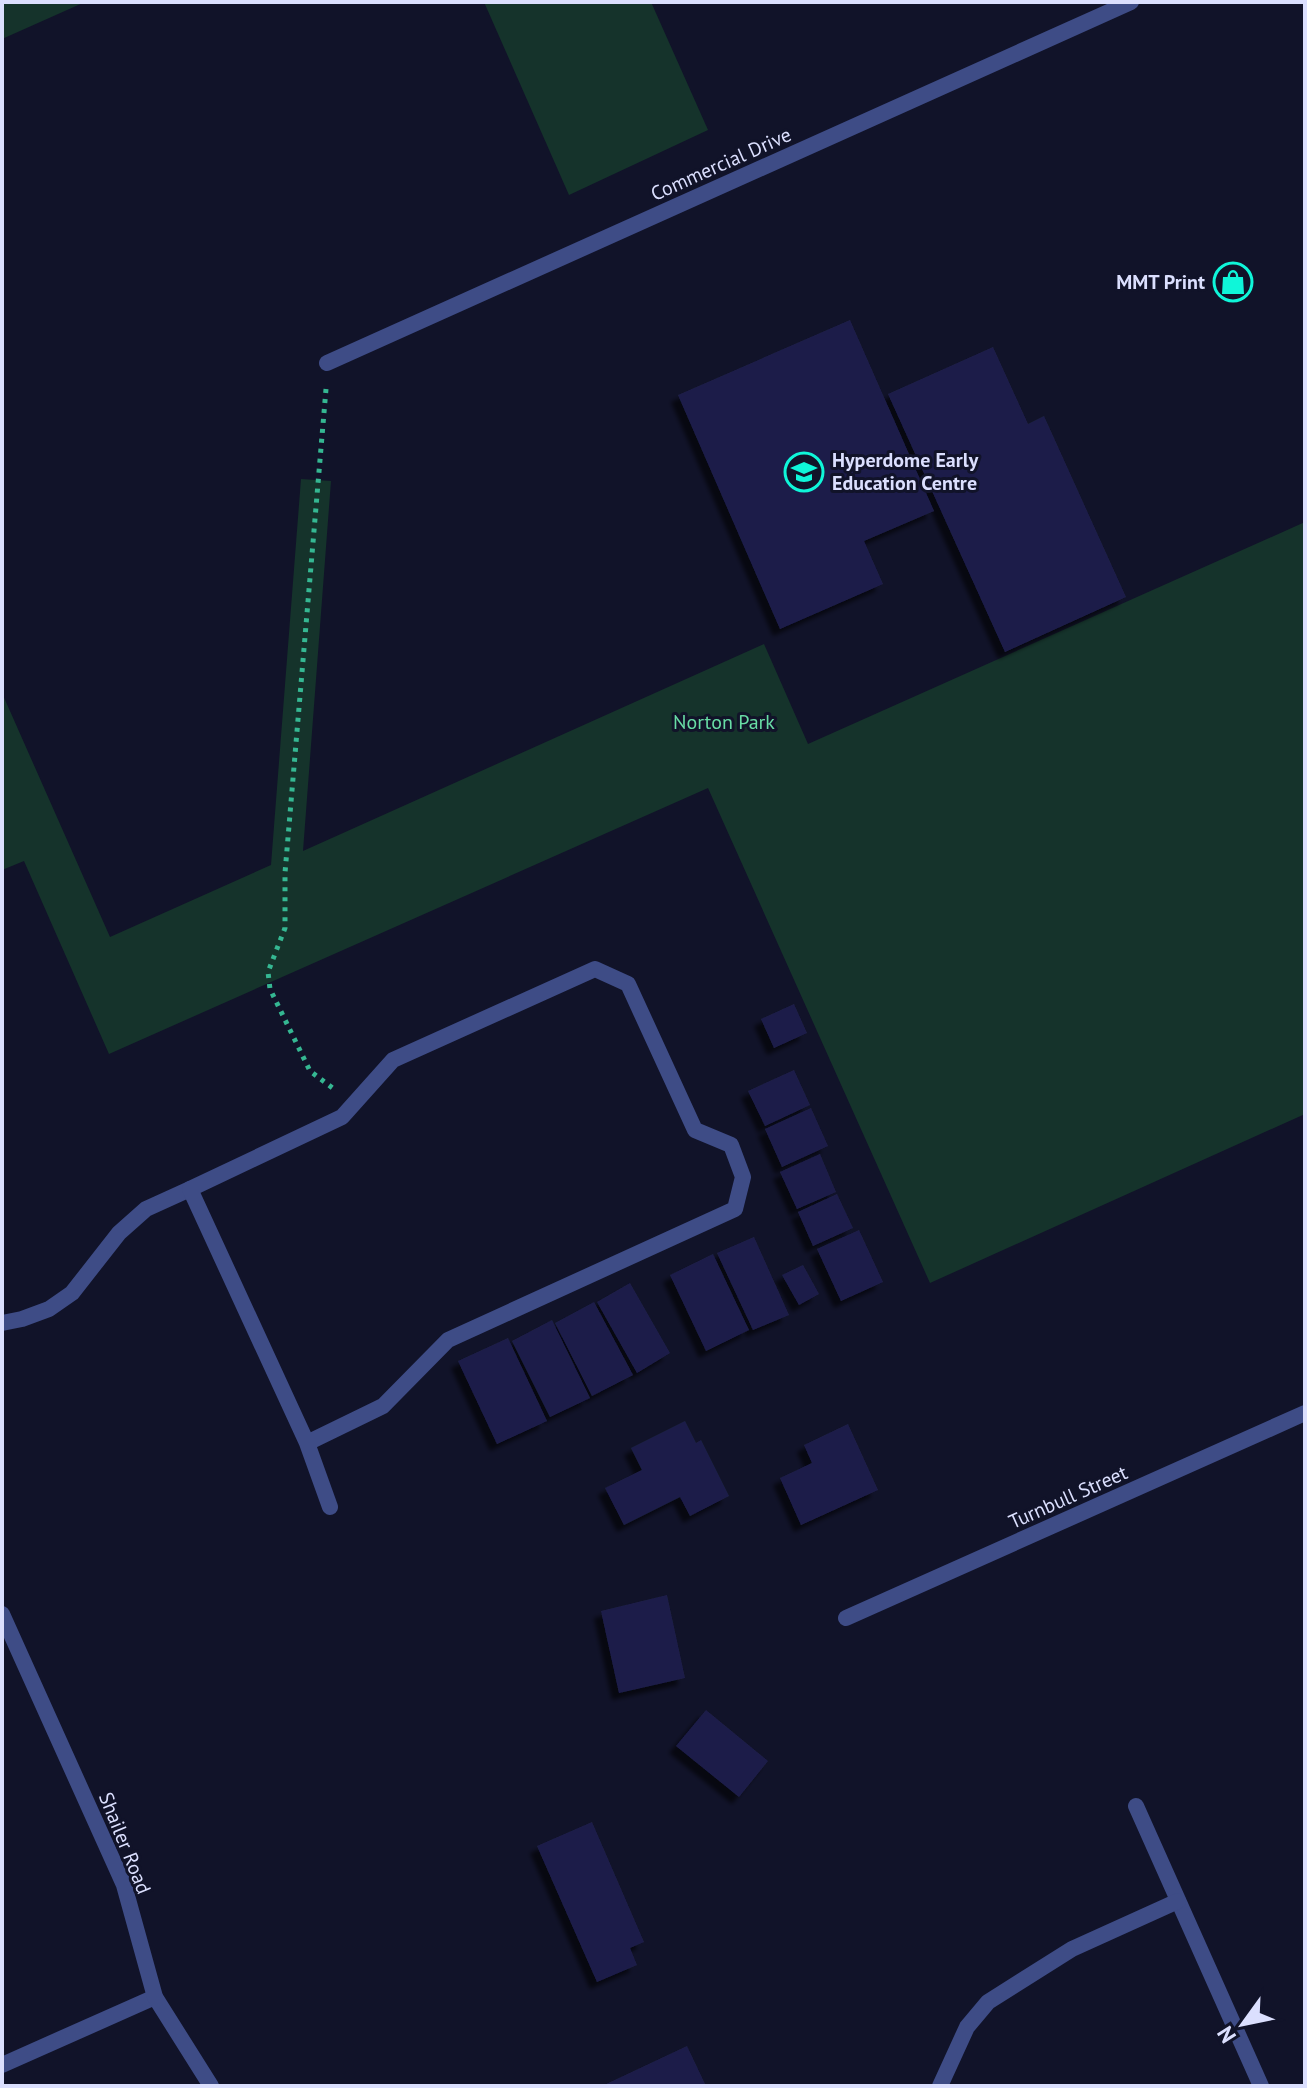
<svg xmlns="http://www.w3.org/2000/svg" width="1307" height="2088" viewBox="0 0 1307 2088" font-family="'PT Sans',sans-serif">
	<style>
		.green { fill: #15332b }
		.building { fill: #1e1f49; filter: url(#shadow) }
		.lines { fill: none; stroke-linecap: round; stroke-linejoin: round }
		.path { stroke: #35b792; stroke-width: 5; stroke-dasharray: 4 6; stroke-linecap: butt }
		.minor { stroke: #3e4c86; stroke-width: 16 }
		.tertiary { stroke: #3e4c86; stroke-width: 16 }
		.labels { text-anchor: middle; stroke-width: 6; stroke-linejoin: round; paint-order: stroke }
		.street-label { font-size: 20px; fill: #dbdffe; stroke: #111329 }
		.poi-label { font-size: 20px; font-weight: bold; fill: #dbdffe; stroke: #111329; text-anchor: end }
		.park-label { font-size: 20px; fill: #68dca5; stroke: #111329 }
	</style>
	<defs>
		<filter id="shadow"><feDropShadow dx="-7" dy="7" stdDeviation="2" flood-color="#0009"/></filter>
	</defs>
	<rect width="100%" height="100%" fill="#111329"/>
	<g class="green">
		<path d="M2,2H85L2,39Z"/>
		<path d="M484,2H651L708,130L569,195Z"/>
		<path d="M301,479L331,481L303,851L764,644L808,744L1305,522V1114L930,1283L708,788L109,1054L24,861L2,870V693L110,937L271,865Z"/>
	</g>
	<g class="building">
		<path d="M850,320L934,511L864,541L883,584L780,629L678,395Z"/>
		<path d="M993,347L1028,424L1044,416L1126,597L1005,652L888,394Z"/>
		<path d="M794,1004L807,1033L774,1048L761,1019Z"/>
		<path d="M794,1070L810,1105L765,1126L748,1091Z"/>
		<path d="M811,1108L828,1146L782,1167L765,1129Z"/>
		<path d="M820,1154L836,1192L797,1209L780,1172Z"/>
		<path d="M837,1194L853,1228L813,1246L798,1212Z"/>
		<path d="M859,1230L883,1282L841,1301L817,1249Z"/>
		<path d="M754,1237L789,1315L753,1330L717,1253Z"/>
		<path d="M713,1254L749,1330L706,1351L670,1275Z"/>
		<path d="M803,1265L819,1294L799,1305L782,1275Z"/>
		<path d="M630,1283L670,1353L637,1373L597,1302Z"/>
		<path d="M594,1302L633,1375L592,1396L555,1323Z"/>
		<path d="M552,1320L590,1398L550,1417L512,1341Z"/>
		<path d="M508,1338L547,1421L497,1444L458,1361Z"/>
		<path d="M685,1421L696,1443L701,1440L729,1496L690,1516L680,1497L624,1525L605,1488L642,1470L631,1448Z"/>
		<path d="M848,1424L878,1490L801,1525L780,1478L812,1463L804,1445Z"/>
		<path d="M667,1595L685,1678L619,1693L601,1611Z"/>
		<path d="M706,1710L768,1761L739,1797L676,1746Z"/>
		<path d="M592,1822L644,1942L630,1948L637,1965L597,1982L537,1846Z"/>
		<path d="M687,2046L706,2086H602Z"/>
	</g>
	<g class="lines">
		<path class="path" d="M326,389L285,873V928L268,972L270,989L310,1071L334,1089"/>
		<g class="minor">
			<path d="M327,363L1131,2"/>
			<path d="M2,1323L22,1319L49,1309L72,1293L119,1233L146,1209L190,1189"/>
			<path d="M307,1443L383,1406L448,1340L735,1209L743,1177L731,1145L695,1130L628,984L595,969L393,1060L342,1117L190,1189L307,1443L330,1507"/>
			<path d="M846,1618L1305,1413"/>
			<path d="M1136,1806L1261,2086"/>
			<path d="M2,2065L155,1997"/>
			<path d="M940,2086L967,2027L988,2002L1072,1949L1178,1901"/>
		</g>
		<path class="tertiary" d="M2,1614L124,1885L155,1997L211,2086"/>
	</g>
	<defs>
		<symbol id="shop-ring" viewBox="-11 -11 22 22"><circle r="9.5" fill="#111329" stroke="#0ff6d9" stroke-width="1.5"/><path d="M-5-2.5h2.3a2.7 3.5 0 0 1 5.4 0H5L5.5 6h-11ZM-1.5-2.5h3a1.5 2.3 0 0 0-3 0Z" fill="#0ff6d9"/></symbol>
		<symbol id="school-ring" viewBox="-11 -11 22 22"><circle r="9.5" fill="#111329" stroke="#0ff6d9" stroke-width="1.5"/><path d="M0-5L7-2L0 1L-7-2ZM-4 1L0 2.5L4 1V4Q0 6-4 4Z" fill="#0ff6d9"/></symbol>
	</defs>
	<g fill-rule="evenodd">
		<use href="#shop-ring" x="1211" y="260" width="44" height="44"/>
		<use href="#school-ring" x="782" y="450" width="44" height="44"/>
	</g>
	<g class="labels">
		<g class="street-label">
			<text transform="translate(721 164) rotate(-24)" y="7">Commercial Drive</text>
			<text transform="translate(1068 1497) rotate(-24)" y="7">Turnbull Street</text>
			<text transform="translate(125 1843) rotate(68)" y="7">Shailer Road</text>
		</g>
		<g class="poi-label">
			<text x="1205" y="289">MMT Print</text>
			<text x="832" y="467" text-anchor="start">Hyperdome Early<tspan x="832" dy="23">Education Centre</tspan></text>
		</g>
		<g class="park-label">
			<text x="724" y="729">Norton Park</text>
		</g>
	</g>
	<rect width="1307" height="2088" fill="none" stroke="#dbdffe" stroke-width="8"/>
	<g transform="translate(1243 2024) rotate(237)" stroke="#111329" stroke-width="6" paint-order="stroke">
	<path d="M0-6L14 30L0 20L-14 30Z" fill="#dbdffe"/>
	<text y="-12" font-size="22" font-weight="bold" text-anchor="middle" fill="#dbdffe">N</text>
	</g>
</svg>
